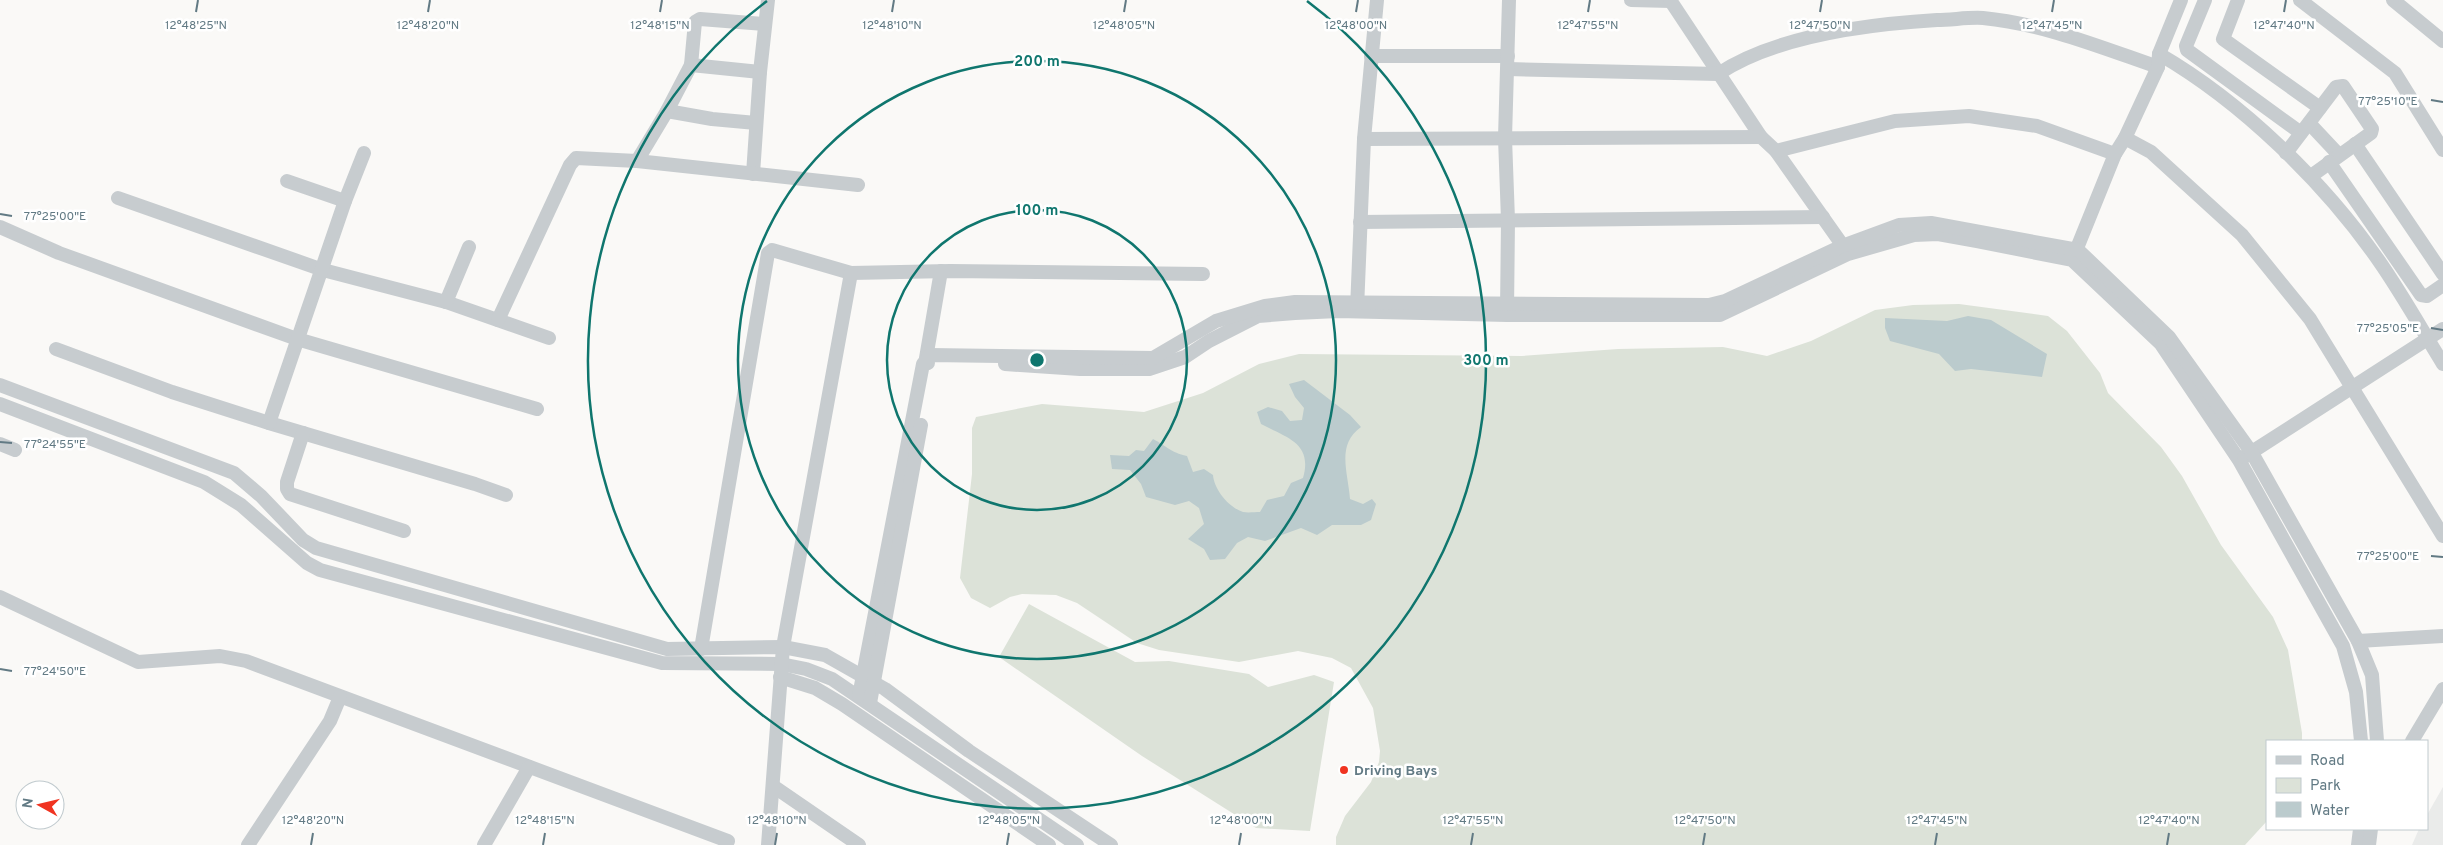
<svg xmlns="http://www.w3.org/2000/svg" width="2443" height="845" viewBox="0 0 2443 845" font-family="Overpass,sans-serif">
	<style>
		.built { fill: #eaebea }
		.green { fill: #dce2d8 }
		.water { fill: #bbcbcd }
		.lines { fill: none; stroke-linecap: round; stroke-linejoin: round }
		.minor { stroke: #c7cccf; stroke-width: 14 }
		.ticks { fill: none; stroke: #627a84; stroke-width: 2 }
		.ring { fill: none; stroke: #0f766e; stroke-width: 2.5 }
		.poi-dot { fill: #f03421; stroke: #fff; stroke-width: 2 }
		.labels { text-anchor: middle; stroke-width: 5; stroke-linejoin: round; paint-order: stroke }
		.poi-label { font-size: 14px; font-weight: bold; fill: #627a84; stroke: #fff; text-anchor: start }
		.ticks-label { font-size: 12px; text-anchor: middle; fill: #627a84; stroke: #fff; stroke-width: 5; stroke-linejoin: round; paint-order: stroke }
		.centre { fill: #0f766e; stroke: #fff; stroke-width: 2.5 }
		.ring-label { font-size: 15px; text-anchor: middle; font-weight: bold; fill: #0f766e; stroke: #fff; stroke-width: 5; stroke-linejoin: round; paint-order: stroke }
	</style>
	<rect width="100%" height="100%" fill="#faf9f7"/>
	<path class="built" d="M2443,787V845H2412L2419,829H2427V815Z"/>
	<g class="green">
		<path d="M1959,304L2048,316L2067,331L2100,373L2108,393L2161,447L2182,476L2221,545L2273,617L2288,650L2302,733V741H2267V821L2245,845H1336V837L1345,816L1371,782L1379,762L1380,751L1373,708L1351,668L1332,658L1298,651L1239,662L1159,650L1137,643L1077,603L1056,595L1022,594L1010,597L990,608L971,598L960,578L972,474V428L976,417L1042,404L1144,412L1203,393L1259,364L1299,354L1522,356L1618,349L1723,347L1767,356L1811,341L1875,310L1913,305Z"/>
		<path d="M1029,604L1135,662L1169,661L1249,674L1268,687L1314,675L1334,682L1310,831L1256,828L1142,756L999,657Z"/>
	</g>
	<g class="water">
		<path d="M1968,316L1991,320L2047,354L2042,377L1971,369L1955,371L1939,354L1890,341L1885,328V318L1947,321Z"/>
		<path d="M1304,380L1350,415L1361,427C1336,445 1348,472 1350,499L1363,504L1372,499L1376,504L1371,520L1361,525H1332L1317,535L1301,528L1265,541L1248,537L1237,543L1225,559L1210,560L1204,549L1188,539L1204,524L1199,508L1189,501L1175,505L1146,497L1141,484L1130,470L1112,469L1110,455L1129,456L1136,450L1144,451L1153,439C1168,447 1170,452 1187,456L1193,472L1204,469L1213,475C1214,489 1228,507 1243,512C1248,513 1255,512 1260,512L1267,500L1284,496L1291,483L1303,478C1313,443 1287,438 1261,424L1257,412L1268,407L1282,411L1290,421L1302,420L1304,408L1295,397L1289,384Z"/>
	</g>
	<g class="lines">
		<g class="minor">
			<path d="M1631,0L1671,1"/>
			<path d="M1670,0L1761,137L1776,151L1848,253"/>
			<path d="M2205,0L2186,46L2187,50L2301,133"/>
			<path d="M2238,0L2223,39L2320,108"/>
			<path d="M2300,0L2395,73L2443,150"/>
			<path d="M2393,0L2443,41"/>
			<path d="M2159,54C2242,102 2325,183 2379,261C2402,294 2422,330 2443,364"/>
			<path d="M1371,56H1508"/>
			<path d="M691,65L760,72"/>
			<path d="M1508,69L1718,74C1775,36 1870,24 1937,20C1952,20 1968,17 1983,18C2044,24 2100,47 2158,67"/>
			<path d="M667,111L712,119L756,123"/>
			<path d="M2309,123L2339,155"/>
			<path d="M2125,138L2151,152L2242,235L2310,319L2443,536"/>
			<path d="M1364,139L1761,137"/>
			<path d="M2355,144L2443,274"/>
			<path d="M1776,151L1895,121L1969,116L2037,126L2115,154"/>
			<path d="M2286,153L2336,87L2343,86L2372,129L2371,133L2311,176"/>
			<path d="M637,161L667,111L691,65L695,22L700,19L765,24"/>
			<path d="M2329,162L2421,295L2427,296L2443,285"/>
			<path d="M753,174L760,72L768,0"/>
			<path d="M287,181L345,201"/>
			<path d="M118,198L323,270L446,302L549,338"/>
			<path d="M1360,222L1823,217"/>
			<path d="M0,227L59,253L297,339L537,409"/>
			<path d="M2073,258L2115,154L2125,138L2158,67L2159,54L2181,0"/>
			<path d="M446,302L469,247"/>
			<path d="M1357,309L1364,139L1377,0"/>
			<path d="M1507,312L1508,220L1505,138L1509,0"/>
			<path d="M498,320L570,165L576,158L637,161L858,185"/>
			<path d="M56,349L172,392L269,423L475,484L506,495"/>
			<path d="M928,363L926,358L941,271"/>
			<path d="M1005,364L1080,369H1149L1185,357L1209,341L1258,316L1295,313L1338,311L1507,315H1720L1848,254L1914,235L1938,234L1977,241L2072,260L2161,344L2239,460L2343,646L2356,692L2361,741"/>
			<path d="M0,385L234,473L261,496L303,540L316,548L667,649L783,647L825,655L885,689L969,751L1111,845"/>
			<path d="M0,404L204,482L241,505L307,563L320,570L662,663L781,664L806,669L832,679L1077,845"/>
			<path d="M269,423L345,201L364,153"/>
			<path d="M303,433L287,482V489L290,494L404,531"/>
			<path d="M0,444L15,450"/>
			<path d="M2244,457L2443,329"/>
			<path d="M0,597L138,662L220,656L246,661L728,841"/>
			<path d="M2358,641L2443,636"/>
			<path d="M701,649L768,253L772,250L851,273L950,271L1203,274"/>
			<path d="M780,677L815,688L842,704L1049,845"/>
			<path d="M859,696L923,364L930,355L1153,358L1216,321L1265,306L1295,302L1709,305L1725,301L1842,246L1899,225L1931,223L2078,250L2169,337L2252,453L2358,641L2372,675L2377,741"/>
			<path d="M870,703L921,425"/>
			<path d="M2412,741L2443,689"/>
			<path d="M773,786L859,845"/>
			<path d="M248,845L330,721L340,697"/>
			<path d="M484,845L529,767"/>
			<path d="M768,845L783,647L851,273"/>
			<path d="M2358,845L2360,829"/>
			<path d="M2369,845L2371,829"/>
		</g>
	</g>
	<path class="ticks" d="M196,12L198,0M428,12L430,0M660,12L662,0M892,12L894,0M1124,12L1126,0M1356,12L1358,0M1588,12L1590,0M1820,12L1822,0M2052,12L2054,0M2284,12L2286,0M2431,100L2443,102M0,214L12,216M2431,328L2443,330M0,442L12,443M2431,556L2443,557M0,669L12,671M311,845L313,833M543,845L545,833M775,845L777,833M1007,845L1009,833M1239,845L1241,833M1471,845L1473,833M1703,845L1705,833M1935,845L1937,833M2167,845L2169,833"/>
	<g class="ring">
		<circle cx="1037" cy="360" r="150"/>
		<circle cx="1037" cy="360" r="299"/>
		<path d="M1307 1A449 449 0 1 1 767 1"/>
	</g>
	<circle class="poi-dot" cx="1344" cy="770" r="5"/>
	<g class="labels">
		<g class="poi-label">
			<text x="1354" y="775">Driving Bays</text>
		</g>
	</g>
	<g class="ticks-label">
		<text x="196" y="29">12°48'25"N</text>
		<text x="428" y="29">12°48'20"N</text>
		<text x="660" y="29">12°48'15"N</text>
		<text x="892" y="29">12°48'10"N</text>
		<text x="1124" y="29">12°48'05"N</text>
		<text x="1356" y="29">12°48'00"N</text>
		<text x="1588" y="29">12°47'55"N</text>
		<text x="1820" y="29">12°47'50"N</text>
		<text x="2052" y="29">12°47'45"N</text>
		<text x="2284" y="29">12°47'40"N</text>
		<text x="2388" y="105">77°25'10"E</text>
		<text x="55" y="220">77°25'00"E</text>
		<text x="2388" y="332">77°25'05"E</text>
		<text x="55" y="448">77°24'55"E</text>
		<text x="2388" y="560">77°25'00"E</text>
		<text x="55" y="675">77°24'50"E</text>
		<text x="313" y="824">12°48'20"N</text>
		<text x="545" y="824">12°48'15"N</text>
		<text x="777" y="824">12°48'10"N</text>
		<text x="1009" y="824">12°48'05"N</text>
		<text x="1241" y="824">12°48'00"N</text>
		<text x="1473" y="824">12°47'55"N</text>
		<text x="1705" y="824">12°47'50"N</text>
		<text x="1937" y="824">12°47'45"N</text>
		<text x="2169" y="824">12°47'40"N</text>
	</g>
	<circle cx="1037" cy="360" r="8" class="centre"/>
	<g class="ring-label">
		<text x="1037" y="66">200 m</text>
		<text x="1037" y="215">100 m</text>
		<text x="1486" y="365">300 m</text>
	</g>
	<rect x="2266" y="740" width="162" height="90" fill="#ffffff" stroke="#c0cace"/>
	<rect x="2276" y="756" width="25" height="8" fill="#c7cccf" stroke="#c0cace"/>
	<text x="2310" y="765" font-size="15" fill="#627a84">Road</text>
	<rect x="2276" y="778" width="25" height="15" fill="#dce2d8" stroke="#c0cace"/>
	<text x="2310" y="790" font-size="15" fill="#627a84">Park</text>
	<rect x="2276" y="802" width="25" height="15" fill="#bbcbcd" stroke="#c0cace"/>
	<text x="2310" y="815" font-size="15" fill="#627a84">Water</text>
	<g transform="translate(40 805) rotate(278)"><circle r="24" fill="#ffffff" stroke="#c0cace"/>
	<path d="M0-4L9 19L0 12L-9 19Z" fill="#f03421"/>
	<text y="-8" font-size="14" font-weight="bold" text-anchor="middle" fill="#627a84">N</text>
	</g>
</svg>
